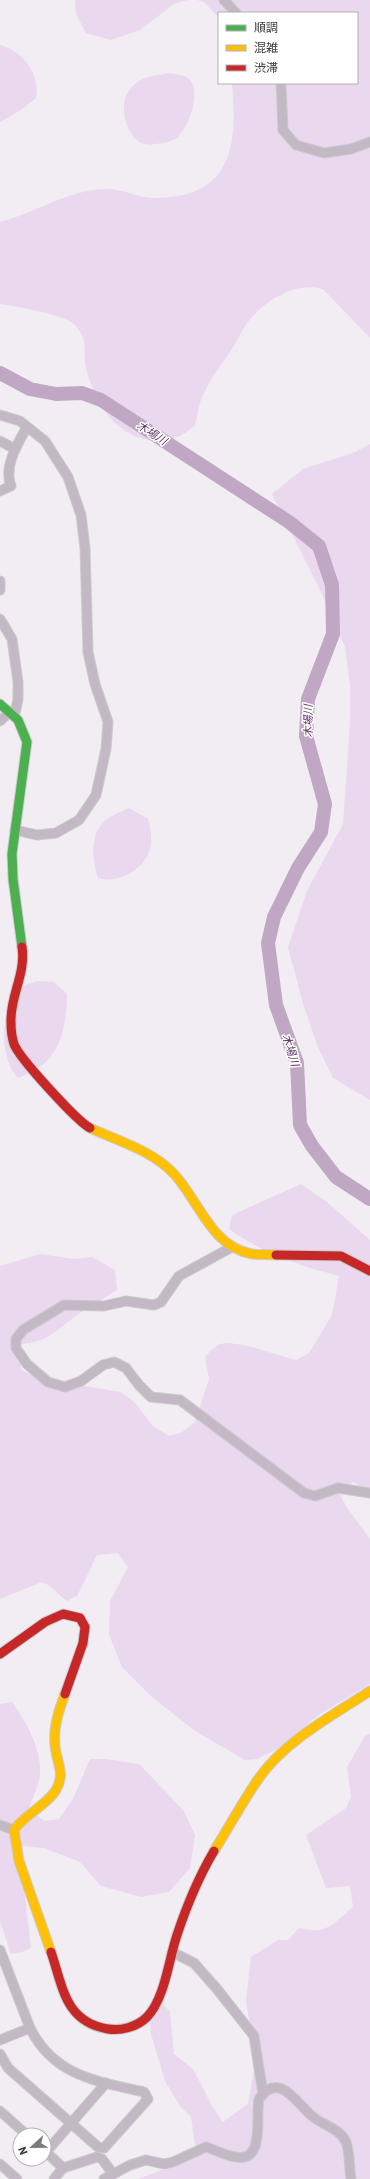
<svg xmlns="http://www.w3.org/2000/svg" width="370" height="2179" viewBox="0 0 370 2179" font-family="'IBM Plex Sans','Noto Sans JP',sans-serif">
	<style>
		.green { fill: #ead8ee }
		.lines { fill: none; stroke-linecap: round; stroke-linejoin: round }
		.river { stroke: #c0a8c4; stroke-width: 14 }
		.street-casing { stroke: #cdcace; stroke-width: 11 }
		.fast-casing { stroke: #cdcace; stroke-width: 11 }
		.slow-casing { stroke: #cdcace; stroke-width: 11 }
		.jam-casing { stroke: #cdcace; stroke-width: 11 }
		.street { stroke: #c2b9c4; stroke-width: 9 }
		.fast { stroke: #4caf50; stroke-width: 9 }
		.slow { stroke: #ffc107; stroke-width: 9 }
		.jam { stroke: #c62828; stroke-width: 9 }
		.labels { text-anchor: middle; stroke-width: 3; stroke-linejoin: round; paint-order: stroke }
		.water-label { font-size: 11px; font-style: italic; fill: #5e3567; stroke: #fff }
	</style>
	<rect width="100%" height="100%" fill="#f2edf3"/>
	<g class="green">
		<path d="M75,0H188L174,4L140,30L111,40L86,33L76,14Z"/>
		<path d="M197,0H370V338L323,289C294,281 264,301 247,323C241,332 236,343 230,352C223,363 214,373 208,385C204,392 200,401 198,410C197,414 197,421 195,425C192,428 184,434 180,436C129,454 97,413 86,368C82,351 90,342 75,325C66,315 15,306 0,304V222C35,213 68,190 104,189C122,188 138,198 155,198C232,198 238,146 232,83H357V13H219V18L204,2Z"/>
		<path d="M0,45C23,51 40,74 36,98L21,110L0,122Z"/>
		<path d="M168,73C173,74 181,74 186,77C204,87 189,126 178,137C174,141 162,144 155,144C149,145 144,145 138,141C121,126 117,94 139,81C147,76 159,75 168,73Z"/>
		<path d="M370,444V1100L333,1078L318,1047L304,1007L288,947L307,891L343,824L350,724V686L345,647L323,596L272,494L303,469L353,453Z"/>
		<path d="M129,808L148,819C151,829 153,842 149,852C142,871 117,884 98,878C93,861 89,839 102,824C108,816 121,812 129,808Z"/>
		<path d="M37,981L54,982L67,994C66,1034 59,1064 18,1078C0,1058 0,1020 15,996C17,993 20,988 23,986C26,984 33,983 37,981Z"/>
		<path d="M301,1184L327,1202L370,1240V1492L353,1482L340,1495L348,1509L370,1539V1684L320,1714L277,1749L257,1759L245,1760L195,1731L152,1697L122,1667L109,1635L110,1601L128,1567L118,1553L97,1555L77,1596L67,1601C58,1595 53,1586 42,1582L0,1599V1266L40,1254L74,1259L92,1257L115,1270L117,1290C104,1298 92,1305 80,1313C55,1330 50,1343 17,1344L22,1370L37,1378L121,1392L135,1403L153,1426L169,1436L181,1433L195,1422L209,1379L205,1357C210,1351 217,1344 225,1343C246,1343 275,1355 296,1360L309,1353L332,1315L339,1276C301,1266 262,1253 229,1229L232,1215Z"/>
		<path d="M12,1702C27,1723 45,1754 39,1781C36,1791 32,1800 28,1810L45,1821L59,1819L73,1799L90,1759H106L139,1764L184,1811L195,1835L190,1868L169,1892L141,1897L101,1886L80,1862L44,1848L13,1845L24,1888L31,1948L22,1952L11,1954L0,1921V1704Z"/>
		<path d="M370,1734V2179H138L190,2159L196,2151L191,2117L180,2106L165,2081L151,2034L150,2019L163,2004L170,2012L174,2054L193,2069L212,2106L223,2122L248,2104L256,2059L246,2001L251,1957L278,1940H288L299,1928C328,1935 332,1924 353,1907L350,1886L326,1888L306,1835L346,1808L351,1797L347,1767L365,1736Z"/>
	</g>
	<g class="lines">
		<path class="river" d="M0,373L30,389L56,394L82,393L101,400L289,522L319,546L332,585L333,634L308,699L306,736L325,804L321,832L298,868L274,917L268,943L276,1005L297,1063L300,1125L312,1146L336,1177L370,1199"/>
		<defs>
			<g id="street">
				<path d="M224,0L236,13"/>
				<path d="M281,83L283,130L296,145L324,153L351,149L370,142"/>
				<path d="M0,415L20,421L45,441L68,477L81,515L85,548L88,652L95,684L108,722L106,749L96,795L79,820L56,833L37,835L15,830"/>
				<path d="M0,441L15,449"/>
				<path d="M0,491L11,486C3,467 18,443 27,427"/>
				<path d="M0,581V590"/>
				<path d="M0,619L12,639L18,682V699L15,713"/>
				<path d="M0,721L11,711"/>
				<path d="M232,1247L179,1276L161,1302L154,1305L126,1301L104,1306L64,1305L23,1330L16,1339V1348L27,1364L48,1382L65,1387L81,1381L103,1365L114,1362L126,1368L139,1385L151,1397L180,1400L304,1493L315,1496L338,1488L370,1493"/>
				<path d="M0,1825L14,1830"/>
				<path d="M0,1950L30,2028L0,2040"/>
				<path d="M172,1952L194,1963L217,1989L254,2036L263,2094"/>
				<path d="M0,2054L8,2068L98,2147L104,2148L148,2099L144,2092C96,2081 54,2076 30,2028"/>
				<path d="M0,2111L27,2135"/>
				<path d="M44,2150L63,2168L97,2157L102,2159L113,2174"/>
				<path d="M46,2152L106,2083"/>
				<path d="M0,2164L17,2179"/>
				<path d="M54,2179L63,2168"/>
				<path d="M104,2179L130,2165L146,2160L164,2164L173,2162L206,2147C216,2150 226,2156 236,2157C266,2162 255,2116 259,2099C279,2070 297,2104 312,2116C322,2125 341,2129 346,2142C350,2152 349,2168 351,2179"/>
			</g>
			<path id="fast" d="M0,704L18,720L27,742L12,854L13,879L22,947"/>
			<g id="slow">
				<path d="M90,1128C118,1141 154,1151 175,1175C200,1203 211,1246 252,1254C259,1255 269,1254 276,1255"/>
				<path d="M214,1851C229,1827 243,1801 259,1778C286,1740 332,1716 370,1691"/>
				<path d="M51,1952L19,1861L14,1830C25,1814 46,1806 56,1790C66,1773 56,1762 55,1745C53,1727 59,1710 65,1694"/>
			</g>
			<g id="jam">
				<path d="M22,947C26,975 10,995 11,1022C11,1029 12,1038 14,1044C19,1058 77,1121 90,1128"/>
				<path d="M276,1255L341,1256L370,1271"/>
				<path d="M0,1654L45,1622L63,1614L80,1618L85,1627L83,1643L65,1694"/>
				<path d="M51,1952C63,1987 65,2022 108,2029C121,2031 137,2027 147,2017C165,1999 169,1958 177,1935C187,1905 198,1878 214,1851"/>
			</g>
		</defs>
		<use href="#street" class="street-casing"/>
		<use href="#fast" class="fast-casing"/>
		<use href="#slow" class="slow-casing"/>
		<use href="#jam" class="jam-casing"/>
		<use href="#street" class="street"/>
		<use href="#fast" class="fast"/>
		<use href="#slow" class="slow"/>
		<use href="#jam" class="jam"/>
	</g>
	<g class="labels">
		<g class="water-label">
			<text transform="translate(152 433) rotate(33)" y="4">木場川</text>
			<text transform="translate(308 721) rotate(-90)" y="4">木場川</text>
			<text transform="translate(291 1050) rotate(73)" y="4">木場川</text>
		</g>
	</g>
	<rect x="218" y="12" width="140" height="72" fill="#ffffff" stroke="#b2b0b2"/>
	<rect x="226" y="25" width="20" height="6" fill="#4caf50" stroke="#b2b0b2"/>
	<text x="254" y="32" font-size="12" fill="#3e3a3f">順調</text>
	<rect x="226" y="45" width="20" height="6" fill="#ffc107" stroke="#b2b0b2"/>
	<text x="254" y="52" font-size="12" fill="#3e3a3f">混雑</text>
	<rect x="226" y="65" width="20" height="6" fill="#c62828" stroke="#b2b0b2"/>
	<text x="254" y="72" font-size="12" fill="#3e3a3f">渋滞</text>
	<g transform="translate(32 2147) rotate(248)"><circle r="19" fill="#ffffff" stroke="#b2b0b2"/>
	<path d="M0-3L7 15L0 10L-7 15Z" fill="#7d797e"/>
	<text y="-6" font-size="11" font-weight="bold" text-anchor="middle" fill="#3e3a3f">N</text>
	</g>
</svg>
